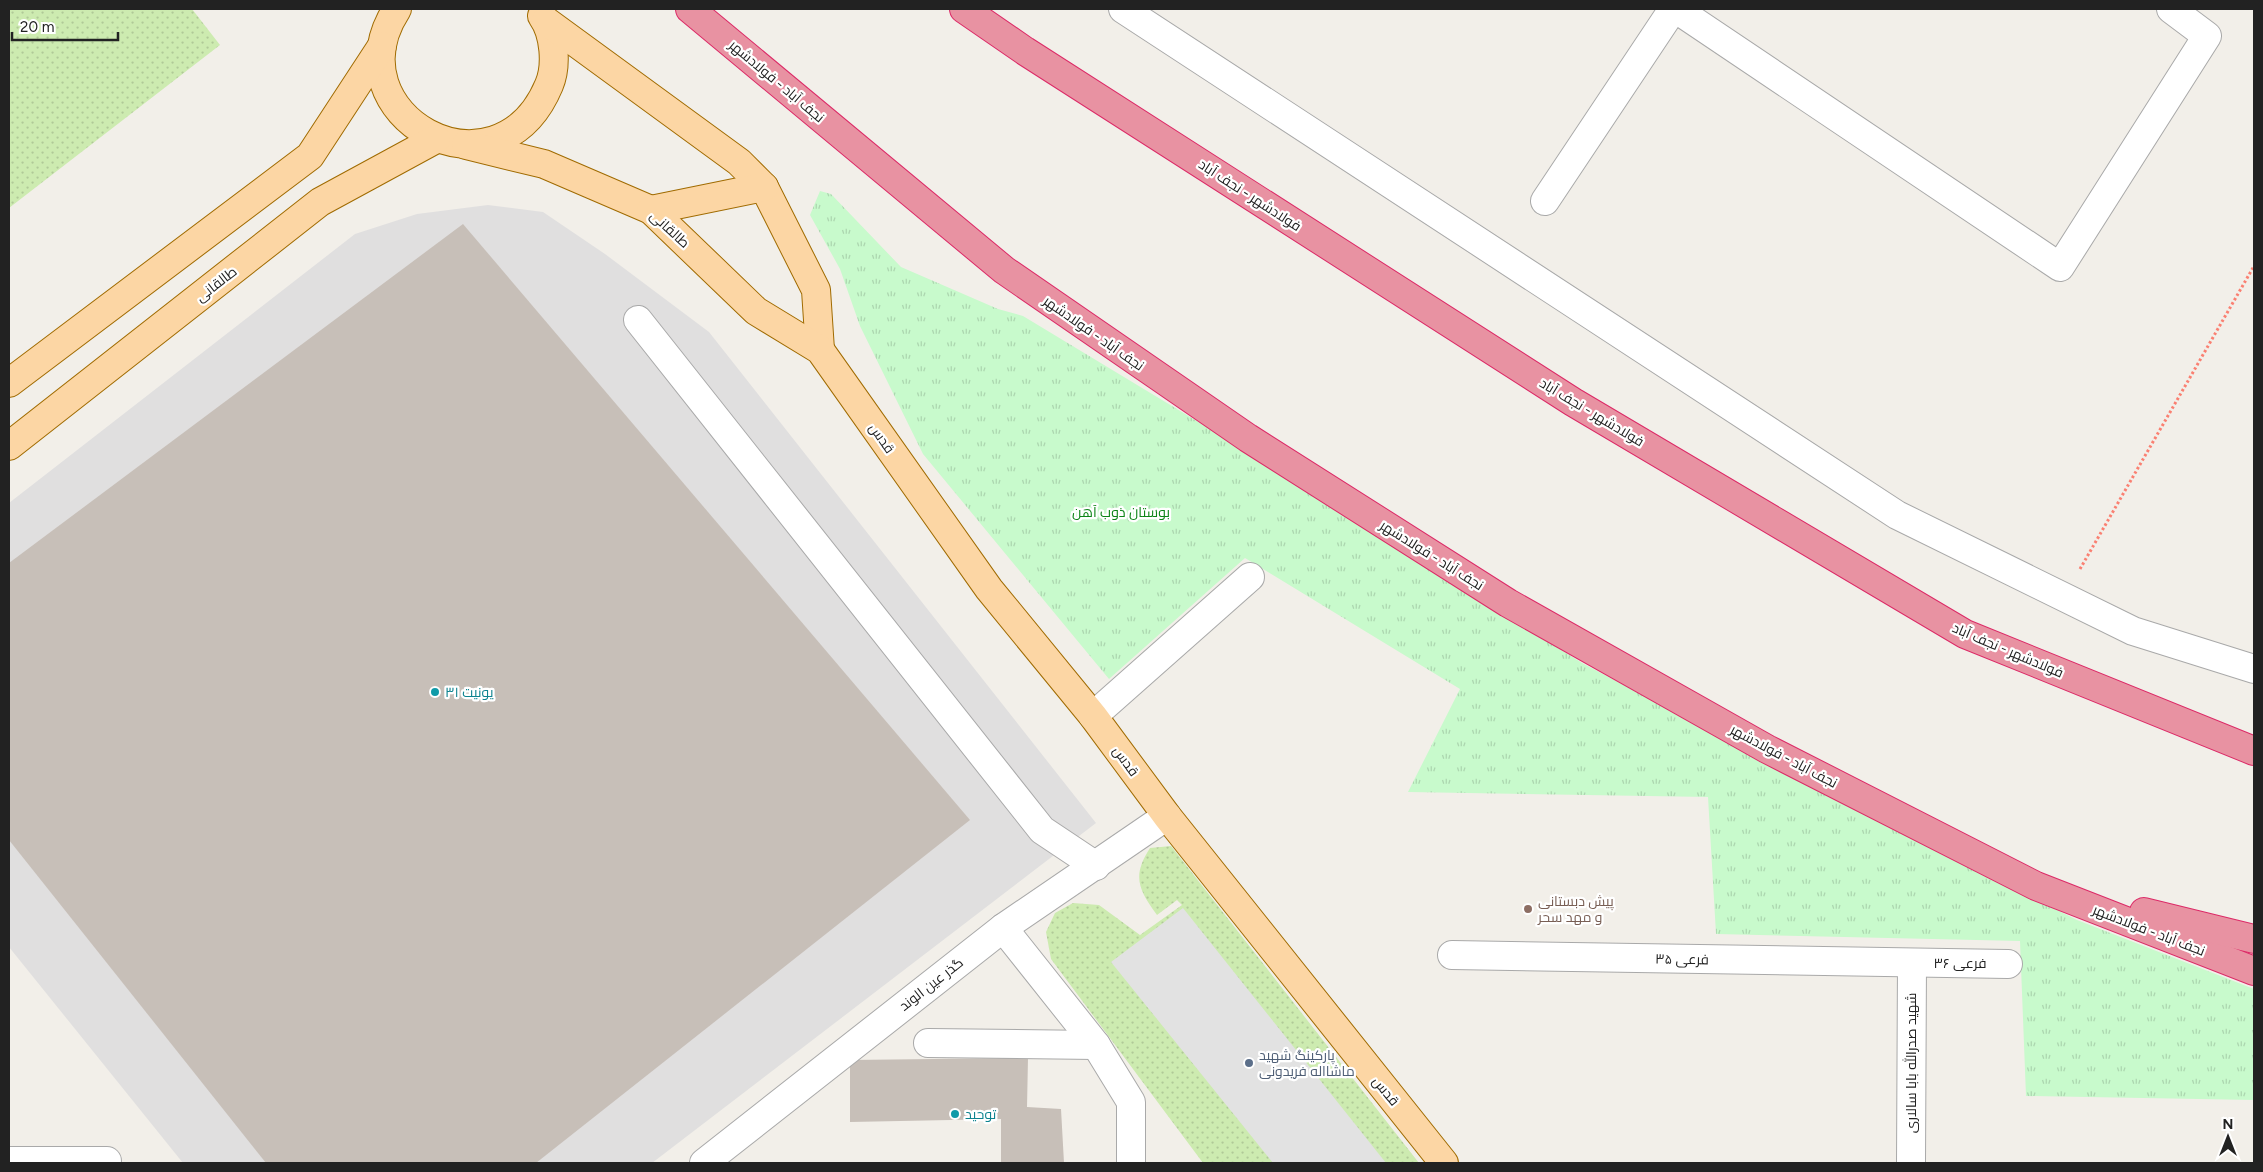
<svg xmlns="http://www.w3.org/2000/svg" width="2263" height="1172" viewBox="0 0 2263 1172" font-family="Figtree,Cairo,sans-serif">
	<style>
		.residential { fill: #e0dfdf }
		.grass { fill: url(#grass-dots) }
		.park { fill: url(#park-tufts) }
		.parking { fill: #e2e2e2 }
		.building { fill: #c7bfb8 }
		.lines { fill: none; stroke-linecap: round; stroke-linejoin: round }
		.minor-casing { stroke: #a9a9a9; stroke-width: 30 }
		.major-casing { stroke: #a06b00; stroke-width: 30 }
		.highway-casing { stroke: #dc2a67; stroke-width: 30 }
		.path { stroke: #fa8072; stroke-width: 3; stroke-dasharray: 2.5 2.5; stroke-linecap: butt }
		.minor { stroke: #fff; stroke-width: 28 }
		.major { stroke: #fcd6a4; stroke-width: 28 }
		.highway { stroke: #e892a2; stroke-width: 28 }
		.culture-dot { fill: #0f9aa8; stroke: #fff; stroke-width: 2 }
		.education-dot { fill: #8d6e63; stroke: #fff; stroke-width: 2 }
		.service-dot { fill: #5c6f8a; stroke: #fff; stroke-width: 2 }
		.labels { text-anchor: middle; stroke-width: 4.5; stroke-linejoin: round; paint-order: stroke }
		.street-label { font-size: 14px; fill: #222; stroke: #fff }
		.park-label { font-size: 14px; fill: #0c8416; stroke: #fff }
		.culture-label { font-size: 14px; fill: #0d838f; stroke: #fff; text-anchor: start }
		.education-label { font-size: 14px; fill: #785e54; stroke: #fff; text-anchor: start }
		.service-label { font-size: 14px; fill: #4e5e75; stroke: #fff; text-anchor: start }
	</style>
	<defs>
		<pattern id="grass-dots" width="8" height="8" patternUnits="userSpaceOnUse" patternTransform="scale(1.25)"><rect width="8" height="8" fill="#cdebb0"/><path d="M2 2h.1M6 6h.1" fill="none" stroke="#b0c997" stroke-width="1.8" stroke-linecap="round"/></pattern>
		<pattern id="park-tufts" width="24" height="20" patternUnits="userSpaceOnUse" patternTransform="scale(1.25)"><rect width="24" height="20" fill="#c8facc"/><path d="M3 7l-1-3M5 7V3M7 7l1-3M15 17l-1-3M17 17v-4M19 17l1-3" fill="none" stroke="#acd6af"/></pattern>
	</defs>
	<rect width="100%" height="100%" fill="#f2efe9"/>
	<path class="residential" d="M488,205L543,212L605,254L709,332L1096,823L652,1163H183L9,947V503L355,234L417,214Z"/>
	<g class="grass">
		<path d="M9,9H192L220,45L9,208Z"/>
		<path d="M1171,846L1419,1163H1203L1051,959L1046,932L1055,913L1073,903L1099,905L1140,935L1182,905L1177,900L1157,915C1138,889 1132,876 1150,848Z"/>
	</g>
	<path class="park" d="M820,191L831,194L901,267L998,309L1023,316L1210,429L1582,663L1937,850L2077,920L2254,989V1100L2026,1096L2020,941L1716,934L1708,797L1408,792L1460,689L1245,558L1109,679L923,454L860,326L840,269L810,215Z"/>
	<path class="parking" d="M1183,908L1386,1163H1273L1111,962Z"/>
	<g class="building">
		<path d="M463,224L970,820L536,1163H266L9,840V563Z"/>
		<path d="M1028,1058L1027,1107L1061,1109L1064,1163H1001V1119L850,1122V1060Z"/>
	</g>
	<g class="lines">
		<defs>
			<g id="minor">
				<path d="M1123,9L1897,515L2133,631L2254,669"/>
				<path d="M1676,9L2060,267L2207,36L2171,9"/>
				<path d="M1545,201L1673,9"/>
				<path d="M638,320L1042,830L1096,866"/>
				<path d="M1093,716L1250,577"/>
				<path d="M1003,928L1096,1045L1131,1102V1163"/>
				<path d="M1452,955L2008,964"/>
				<path d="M928,1043L1096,1045"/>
				<path d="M9,1161H107"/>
				<path d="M704,1163L1003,928L1167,816"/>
				<path d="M1911,1163L1912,963"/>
			</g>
			<g id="major">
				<path d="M397,9C328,115 497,209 549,85C557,66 555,34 542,16"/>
				<path d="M546,21L739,162L764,187L816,290L820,350"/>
				<path d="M466,145L544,164L651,210L756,311L820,350L989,589L1093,716L1167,816L1444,1163"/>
				<path d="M651,210L764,187"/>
				<path d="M9,383L310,156L382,46"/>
				<path d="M9,446L320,202L436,139"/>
			</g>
			<g id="highway">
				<path d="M690,9L1004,270L1248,438L1508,603L1767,749L2036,886L2254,971"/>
				<path d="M964,9L1025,51L1573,402L1965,634L2254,751"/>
				<path d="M2144,912L2254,939"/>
			</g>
		</defs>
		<use href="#minor" class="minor-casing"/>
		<use href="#major" class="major-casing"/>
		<use href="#highway" class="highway-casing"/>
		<path class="path" d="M2080,569L2254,266"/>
		<use href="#minor" class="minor"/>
		<use href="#major" class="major"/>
		<use href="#highway" class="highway"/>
	</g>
	<g class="culture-dot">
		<circle cx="435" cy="692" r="5"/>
		<circle cx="955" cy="1114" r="5"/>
	</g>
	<circle class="education-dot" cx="1528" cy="909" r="5"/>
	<circle class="service-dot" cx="1249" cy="1063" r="5"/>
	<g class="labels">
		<g class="street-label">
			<text transform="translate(777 81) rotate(40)" y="5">نجف آباد - فولادشهر</text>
			<text transform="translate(1250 195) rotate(33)" y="5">فولادشهر - نجف آباد</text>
			<text transform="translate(670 229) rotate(42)" y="5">طالقانی</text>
			<text transform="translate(216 284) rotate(-38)" y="5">طالقانی</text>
			<text transform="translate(1094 333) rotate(35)" y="5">نجف آباد - فولادشهر</text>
			<text transform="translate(1592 412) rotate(31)" y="5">فولادشهر - نجف آباد</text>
			<text transform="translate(882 438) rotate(55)" y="5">قدس</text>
			<text transform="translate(1432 555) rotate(32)" y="5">نجف آباد - فولادشهر</text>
			<text transform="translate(2008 650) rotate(23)" y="5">فولادشهر - نجف آباد</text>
			<text transform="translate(1784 756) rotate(28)" y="5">نجف آباد - فولادشهر</text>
			<text transform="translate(1126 761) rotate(54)" y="5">قدس</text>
			<text transform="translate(2149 930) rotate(21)" y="5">نجف آباد - فولادشهر</text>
			<text transform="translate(1682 959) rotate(1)" y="5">فرعی ۳۵</text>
			<text x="1960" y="968">فرعی ۳۶</text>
			<text transform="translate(931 984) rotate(-38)" y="5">گذر عین الوند</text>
			<text transform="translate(1911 1063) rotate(-90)" y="5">شهید صدرالله بابا سالاری</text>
			<text transform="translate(1386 1091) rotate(51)" y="5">قدس</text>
		</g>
		<g class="park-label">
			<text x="1121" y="517">بوستان ذوب آهن</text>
		</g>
		<g class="culture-label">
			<text x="445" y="697">یونیت ۳۱</text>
			<text x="965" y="1119">توحید</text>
		</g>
		<g class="education-label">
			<text x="1538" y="906">پیش دبستانی<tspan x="1538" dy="16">و مهد سحر</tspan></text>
		</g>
		<g class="service-label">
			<text x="1259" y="1060">پارکینگ شهید<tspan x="1259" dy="16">ماشااله فریدونی</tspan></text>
		</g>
	</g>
	<rect width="2263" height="1172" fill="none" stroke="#222222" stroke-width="20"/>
	<g transform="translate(2228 1137)" stroke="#ffffff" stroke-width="4" paint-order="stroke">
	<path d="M0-4L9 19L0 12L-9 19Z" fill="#222222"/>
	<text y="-8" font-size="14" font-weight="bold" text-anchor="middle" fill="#222222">N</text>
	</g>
	<path d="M12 32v8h106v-8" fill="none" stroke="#222222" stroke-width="2.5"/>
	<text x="20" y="32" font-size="15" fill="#222222" stroke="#ffffff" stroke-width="4" paint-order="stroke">20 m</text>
</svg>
